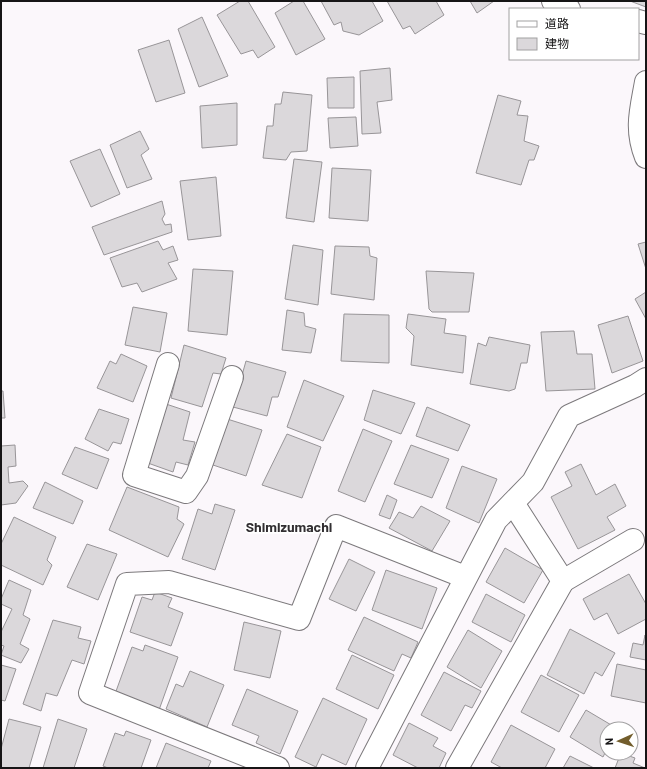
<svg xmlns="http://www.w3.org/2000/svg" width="647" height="769" viewBox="0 0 647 769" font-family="Barlow,'Noto Sans JP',sans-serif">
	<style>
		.building { fill: #dbd8db; stroke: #989598 }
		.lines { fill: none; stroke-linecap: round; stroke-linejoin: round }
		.street-casing { stroke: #7c797c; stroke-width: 24 }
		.street { stroke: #fff; stroke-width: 22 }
		.labels { text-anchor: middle; stroke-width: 3.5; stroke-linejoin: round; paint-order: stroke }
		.quarter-label { font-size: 14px; font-weight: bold; fill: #322f32; stroke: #fff }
	</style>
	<rect width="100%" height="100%" fill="#fbf7fb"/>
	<g class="building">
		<path d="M240,1H248L275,47L258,58L253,50L241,54L217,15Z"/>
		<path d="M294,1H303L325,39L296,55L275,13Z"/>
		<path d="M321,1H372L383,21L359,35L343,31L341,22L334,25Z"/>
		<path d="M387,1H436L444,15L415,34L410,26L403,29Z"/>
		<path d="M470,1H494L477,13Z"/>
		<path d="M630,1H646V7Z"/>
		<path d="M202,17L228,76L199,87L178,29Z"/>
		<path d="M169,40L185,93L156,102L138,50Z"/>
		<path d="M390,68L392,100L377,102L381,133L362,134L360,71Z"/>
		<path d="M354,77V108H328L327,78Z"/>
		<path d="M283,92L312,95L307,151L291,152L286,160L263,158L267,126H273L275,104H281Z"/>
		<path d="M498,95L521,101L517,115L528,116L524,141L539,146L534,160H529L521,185L476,173Z"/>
		<path d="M237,103V145L202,148L200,106Z"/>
		<path d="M356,117L358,146L330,148L328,118Z"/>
		<path d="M140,131L149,149L141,155L152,179L127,188L110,145Z"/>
		<path d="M100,149L120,194L91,207L70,161Z"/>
		<path d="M294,159L322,162L314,222L286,218Z"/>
		<path d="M332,168L371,170L368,221L329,218Z"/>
		<path d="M216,177L221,236L188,240L180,181Z"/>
		<path d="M162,201L165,214L162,219L165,225L171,224L172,232L104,255L92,227Z"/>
		<path d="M158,241L163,250L173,246L178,260L168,263L177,279L142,292L137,283L122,287L110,258Z"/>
		<path d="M646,242V269L638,244Z"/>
		<path d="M293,245L323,250L318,305L285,299Z"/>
		<path d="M335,246L369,247L370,256L377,258L374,300L331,294Z"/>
		<path d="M193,269L233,271L227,335L188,331Z"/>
		<path d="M426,271L474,273L469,312H432L429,309Z"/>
		<path d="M646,292V319L635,299Z"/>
		<path d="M133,307L167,313L160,352L125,345Z"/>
		<path d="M287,310L304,313L305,326L316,329L311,353L282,350Z"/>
		<path d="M344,314L389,315V363L341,361Z"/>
		<path d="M408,314L446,319L444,333L466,336L463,373L411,365L414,336L406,328Z"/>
		<path d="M628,316L643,361L612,373L598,325Z"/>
		<path d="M574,331L577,354H592L595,389L546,391L541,332Z"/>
		<path d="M489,337L530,345L527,363H521L515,389L509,391L470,384L478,343L486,346Z"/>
		<path d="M184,345L226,358L221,374L213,373L202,407L171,398Z"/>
		<path d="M121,354L147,366L133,402L97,388L110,361L116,364Z"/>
		<path d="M246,361L286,372L278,397H272L267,416L233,407Z"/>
		<path d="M304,380L344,396L323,441L287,427Z"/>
		<path d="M373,390L415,403L401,434L364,420Z"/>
		<path d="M1,391H3L5,418H1Z"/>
		<path d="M163,403L190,412L183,440L195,442L188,465L176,462L173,472L145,462Z"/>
		<path d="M427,407L470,425L458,451L416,436Z"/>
		<path d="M99,409L129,419L121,444L113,442L108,451L85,439Z"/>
		<path d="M224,418L262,430L246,476L210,464Z"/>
		<path d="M363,429L392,441L365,502L338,491Z"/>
		<path d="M287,434L321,447L302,498L262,485Z"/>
		<path d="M15,445L16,466L8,467L9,483L23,481L28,486L16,503L1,505V446Z"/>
		<path d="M411,445L449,459L432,498L394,484Z"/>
		<path d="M75,447L109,459L97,489L62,474Z"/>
		<path d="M581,464L596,495L615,484L626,506L607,517L615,530L578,549L551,497L572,486L565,472Z"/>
		<path d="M462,466L497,479L479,523L446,508Z"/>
		<path d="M45,482L83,501L73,524L33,508Z"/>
		<path d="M127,487L179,507L177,519L184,524L168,557L109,530Z"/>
		<path d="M387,495L397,500L390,519L379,515Z"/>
		<path d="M215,504L235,510L215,570L182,559L198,509L212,514Z"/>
		<path d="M421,506L450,521L432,551L389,528L399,512L413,518Z"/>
		<path d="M14,517L56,537L47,560L52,565L43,585L1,565V544Z"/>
		<path d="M87,544L117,554L98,600L67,587Z"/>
		<path d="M505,548L543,570L524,603L486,582Z"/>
		<path d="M349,559L375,572L356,611L329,599Z"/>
		<path d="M386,570L437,588L422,629L372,610Z"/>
		<path d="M629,574L646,604V619L618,634L607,613L594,620L583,599Z"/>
		<path d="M9,580L31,590L23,615L30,619L20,644L29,649L21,663L1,655L4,646L1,645V632L12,609L1,604V599Z"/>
		<path d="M155,592L172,598L168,607L183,613L171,646L130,632L142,597L152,600Z"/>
		<path d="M486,594L525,615L511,642L472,622Z"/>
		<path d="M364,617L418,642L411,658L402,654L394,671L348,650Z"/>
		<path d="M53,620L81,627L78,638L91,641L84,664L72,660L57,696L46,693L41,711L23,704Z"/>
		<path d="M244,622L281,631L270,678L234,670Z"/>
		<path d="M570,629L615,653L602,676L595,672L584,694L547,675Z"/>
		<path d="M468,630L502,651L481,688L447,667Z"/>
		<path d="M645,635L646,660L630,657L633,643L643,645Z"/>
		<path d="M145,645L178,657L159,710L115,694L132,647L143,651Z"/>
		<path d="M352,655L394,675L378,709L336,689Z"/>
		<path d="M617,664L646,670V703L611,696Z"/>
		<path d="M1,665L16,669L5,701L1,700Z"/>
		<path d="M190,671L224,685L207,727L166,709L176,684L183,687Z"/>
		<path d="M444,672L481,691L472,708L465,705L451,731L421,715Z"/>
		<path d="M541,675L579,695L559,732L521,712Z"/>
		<path d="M247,689L298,711L280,754L256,743L259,736L232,725Z"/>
		<path d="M323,698L367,719L346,765L322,754L316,767L295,757Z"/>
		<path d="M586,710L618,729H607V749L603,757L570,737Z"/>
		<path d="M9,719L41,727L29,768H1V749Z"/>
		<path d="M58,719L87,729L74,768H43Z"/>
		<path d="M409,723L438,738L433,746L446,753L439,768H418L393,755Z"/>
		<path d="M511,725L555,749L545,768H502L491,762Z"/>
		<path d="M126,731L151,740L141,768H108L103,766L115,733L124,736Z"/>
		<path d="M166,743L211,761L208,768H156Z"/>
		<path d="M621,753L635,758L633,763L645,768H615Z"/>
		<path d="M570,756L594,768H563Z"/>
	</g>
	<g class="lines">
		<defs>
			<g id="street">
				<path d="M553,1L569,9"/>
				<path d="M638,21L646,23"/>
				<path d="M646,82C641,110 635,129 646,157"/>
				<path d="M168,364L134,475L186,492L197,476L232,377"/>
				<path d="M563,581L633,540"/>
				<path d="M278,768L90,693L127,584L169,582L299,619L336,526L465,577"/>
				<path d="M367,768L496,520L533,482L569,416L635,386L646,379"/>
				<path d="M457,768L563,581L513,503"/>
			</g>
		</defs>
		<use href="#street" class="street-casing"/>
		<use href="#street" class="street"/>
	</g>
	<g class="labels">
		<g class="quarter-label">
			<text x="289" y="532">Shimizumachi</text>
		</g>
	</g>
	<rect width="647" height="769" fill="none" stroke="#161516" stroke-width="4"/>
	<rect x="509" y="8" width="130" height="52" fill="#ffffff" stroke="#a2a1a2"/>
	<rect x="517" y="21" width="20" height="6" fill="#ffffff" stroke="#a2a1a2"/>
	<text x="545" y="28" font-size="12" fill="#161516">道路</text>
	<rect x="517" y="38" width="20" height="12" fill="#dbd8db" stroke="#a2a1a2"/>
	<text x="545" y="48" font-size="12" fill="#161516">建物</text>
	<g transform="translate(619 741) rotate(267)"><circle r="19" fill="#ffffff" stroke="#a2a1a2"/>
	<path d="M0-3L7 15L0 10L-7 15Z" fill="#725d2c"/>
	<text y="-6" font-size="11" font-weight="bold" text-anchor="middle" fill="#161516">N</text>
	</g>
</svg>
